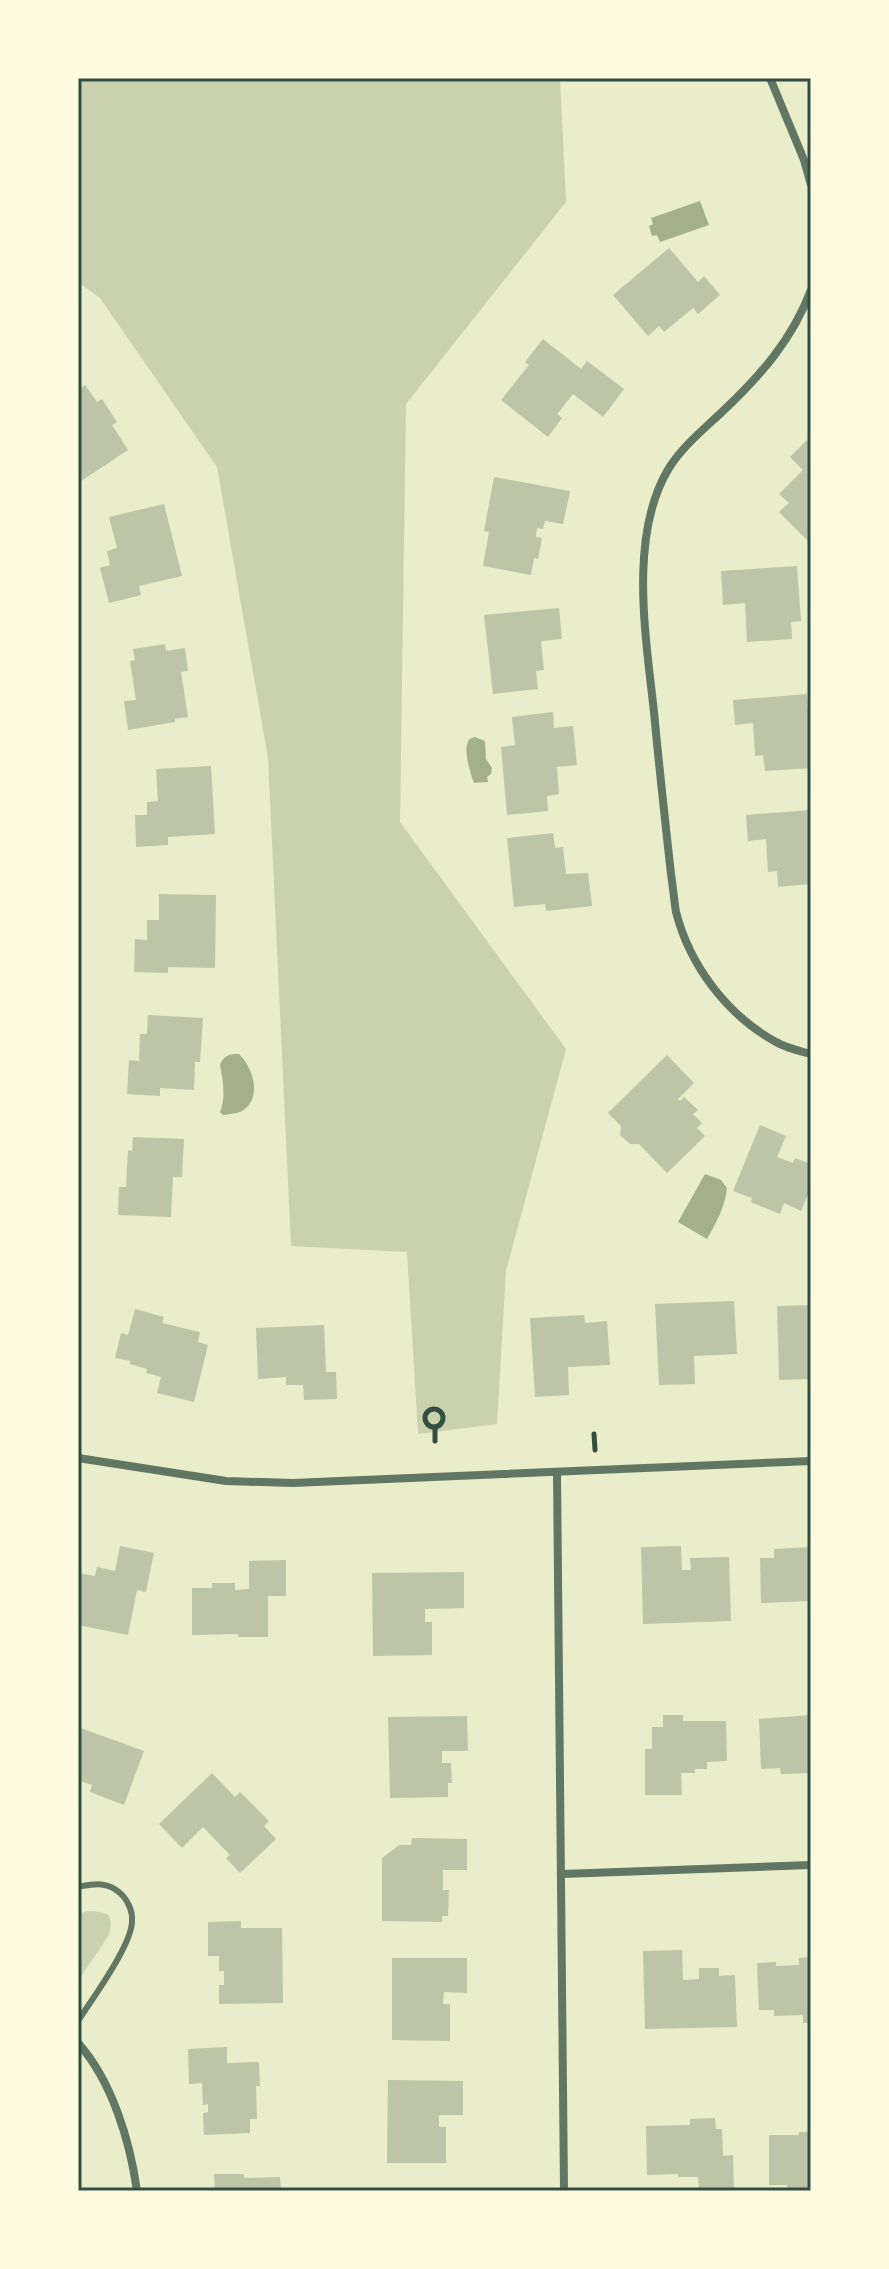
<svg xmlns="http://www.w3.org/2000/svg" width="889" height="2269" viewBox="0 0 889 2269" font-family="Figtree,sans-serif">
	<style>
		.green { fill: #cad2ad }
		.water { fill: #a3b18a }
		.building { fill: #bcc5a7 }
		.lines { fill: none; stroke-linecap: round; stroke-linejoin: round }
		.path { stroke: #344e41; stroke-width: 5 }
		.service { stroke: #617663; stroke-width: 6 }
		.minor { stroke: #617663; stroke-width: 8 }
		.neatline { fill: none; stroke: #344e41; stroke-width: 3 }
	</style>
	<rect width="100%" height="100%" fill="#e9edc9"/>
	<g class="green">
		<path d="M78,78H560L566,202L406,404L400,822L566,1049L506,1271L497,1424L418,1434L407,1252L291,1246L268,758L217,467L100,298L78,282Z"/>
		<path d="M88,1911L100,1912L109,1915L111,1923L109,1935L78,1981V1914Z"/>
	</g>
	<g class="water">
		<path d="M700,201L709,225L660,242L657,235L652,236L649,226L653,224L651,218Z"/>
		<path d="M475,737L485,741L486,759L492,768L491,774L487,777L488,782L474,783C471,775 462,748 469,740C470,738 473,738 475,737Z"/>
		<path d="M239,1054C253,1067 263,1098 242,1111C236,1114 229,1114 223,1115L220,1112C226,1098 223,1080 220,1065C224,1055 229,1054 239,1054Z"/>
		<path d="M705,1174L721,1180L727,1188C725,1207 716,1223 707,1239L678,1222Z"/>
	</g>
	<g class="building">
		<path d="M669,248L698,282L704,276L720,295L698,314L693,308L664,332L659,326L648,336L613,295Z"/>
		<path d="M543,339L581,369L587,361L624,389L603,417L573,394L557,414L562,418L548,437L501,400L529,365L525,362Z"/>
		<path d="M85,385L97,402L102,399L117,422L112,425L128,450L78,483V390Z"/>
		<path d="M811,436V544L779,512L789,503L779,494L803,470L790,457Z"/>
		<path d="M494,477L570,491L563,524L545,521L543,529L537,528L536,537L542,538L538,559L534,558L531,575L483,566L489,532L484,531Z"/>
		<path d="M164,504L182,576L139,586L141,595L109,603L100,568L110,565L107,551L117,548L109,517Z"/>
		<path d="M797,566L801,621L791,622L792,639L747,642L745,603L723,605L721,571Z"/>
		<path d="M559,608L562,639L541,641L544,670L536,671L538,689L493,694L484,615Z"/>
		<path d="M165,644L166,651L185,648L188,671L181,672L188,717L175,719V722L128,730L124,701L136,700L130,661L135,660L133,649Z"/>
		<path d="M807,694L811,768L765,771L763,755L755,756L753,723L735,725L733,700Z"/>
		<path d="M553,712L554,728L573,726L577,765L557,767L559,794L547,796L548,811L507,815L501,747L515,745L512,717Z"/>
		<path d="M211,766L215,834L168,837V845L136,847L135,815H147V802L158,801L156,769Z"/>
		<path d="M811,810V884L778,887L777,871L768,872L766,839L748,841L746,815Z"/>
		<path d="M553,833L555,848L563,847L566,874L588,873L592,906L546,911L545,904L514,907L507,838Z"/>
		<path d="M159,894L216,895L215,968L168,967V973L134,972L135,939L147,940V920H159Z"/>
		<path d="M148,1015L203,1018L200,1062H195L194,1090L160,1088V1096L127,1094L129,1060L139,1061L140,1034H147Z"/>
		<path d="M667,1055L694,1083L678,1099L680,1101L684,1097L698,1110L693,1114L702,1123L697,1128L705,1136L667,1173L639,1144H630L620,1135L621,1126L608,1113Z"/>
		<path d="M760,1125L786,1136L777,1157L793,1163L795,1158L811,1164V1187L801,1211L784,1203L780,1214L751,1202L752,1198L733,1191Z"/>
		<path d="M133,1137L184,1139L182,1177H173L171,1217L118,1215L119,1187H126L128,1150L132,1151Z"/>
		<path d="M734,1301L737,1354L694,1356L695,1384L659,1385L655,1304Z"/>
		<path d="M811,1305L810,1379L779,1380L777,1306Z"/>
		<path d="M135,1309L164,1317L162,1323L200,1332L198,1342L208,1345L194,1402L157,1393L161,1377L146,1373L147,1369L130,1364V1361L115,1358L121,1333L128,1335Z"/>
		<path d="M584,1315L585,1323L607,1321L610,1365L568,1367L569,1395L535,1397L530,1318Z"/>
		<path d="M324,1325L326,1372H336L337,1399L304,1400L303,1385H286V1377L258,1379L256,1328Z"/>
		<path d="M120,1546L154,1553L146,1592L137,1590L128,1635L78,1625V1573L95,1576L97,1567L115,1571Z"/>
		<path d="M681,1546L682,1570H691L690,1558L729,1557L731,1621L643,1624L641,1547Z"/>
		<path d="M811,1547V1601L761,1603L760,1558H774V1549Z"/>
		<path d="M286,1560V1596H268V1637H238V1634L192,1635V1588H212V1583H235V1590L249,1589V1561Z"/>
		<path d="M464,1572V1608L425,1609V1622H432V1655L373,1656L372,1573Z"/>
		<path d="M663,1715H683V1721H726L727,1761L707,1762V1769H695V1773H681L682,1795H645V1749H652V1727H663Z"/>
		<path d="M811,1715V1773L781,1774L780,1768L761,1769L759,1719Z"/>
		<path d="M467,1716L468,1751H442V1763H451L452,1783H448V1797L390,1798L388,1717Z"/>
		<path d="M78,1727L144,1751L124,1805L90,1792L92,1785L78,1780Z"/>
		<path d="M212,1773L235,1797L240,1792L269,1821L264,1826L276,1839L240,1873L226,1858L230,1855L203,1827L182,1848L159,1824Z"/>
		<path d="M412,1838L467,1839V1870H443V1890H449L448,1916H442V1922L382,1921V1858L399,1845H411Z"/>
		<path d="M241,1921V1928H282L283,2003L219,2004V1985H224V1971H219V1956H208V1922Z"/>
		<path d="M682,1950L683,1980L699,1979V1968H719V1976L735,1975L737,2027L645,2029L643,1951Z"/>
		<path d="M811,1957V2023H803V2015L774,2016V2010H759L757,1963L776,1962V1966L799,1965V1958Z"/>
		<path d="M392,1958H467V1993L444,1992L443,2004H450V2041L392,2040Z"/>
		<path d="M227,2047V2063L259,2062L260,2086H256L257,2119H250V2133L204,2135L203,2113L208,2112V2104L203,2105L202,2083L189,2084L188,2049Z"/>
		<path d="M388,2080L463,2081V2115H439V2127H446V2163H387Z"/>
		<path d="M715,2118L716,2129H722L723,2156L733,2155L734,2191H699L698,2177H678V2174L647,2175L646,2126L690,2125V2119Z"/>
		<path d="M799,2132H811V2191H787V2185H769V2135H799Z"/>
		<path d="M214,2174H244V2178L280,2177L281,2191H215Z"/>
	</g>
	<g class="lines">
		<g class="path">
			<circle cx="434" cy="1418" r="9"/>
			<path d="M435,1427V1441"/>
			<path d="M594,1434L595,1450"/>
		</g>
		<path class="service" d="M78,1887C94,1884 107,1881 120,1893C127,1899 133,1911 132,1921C132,1945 92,1999 78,2021"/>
		<g class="minor">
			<path d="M770,78L804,160L811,185"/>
			<path d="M811,290C792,340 761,375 723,411C704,429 683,446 669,468C628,535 646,638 654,712C659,766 665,820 671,874C673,887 674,900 676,912C690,966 727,1015 776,1042C786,1048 800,1051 811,1054"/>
			<path d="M78,1458L226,1481L293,1483L811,1461"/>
			<path d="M557,1473L564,2191"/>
			<path d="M562,1874L811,1865"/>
			<path d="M78,2043C112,2081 130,2141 137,2191"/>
		</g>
	</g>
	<rect width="889" height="2269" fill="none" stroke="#fefae0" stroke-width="160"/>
	<rect x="80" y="80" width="729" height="2109" class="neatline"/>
</svg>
